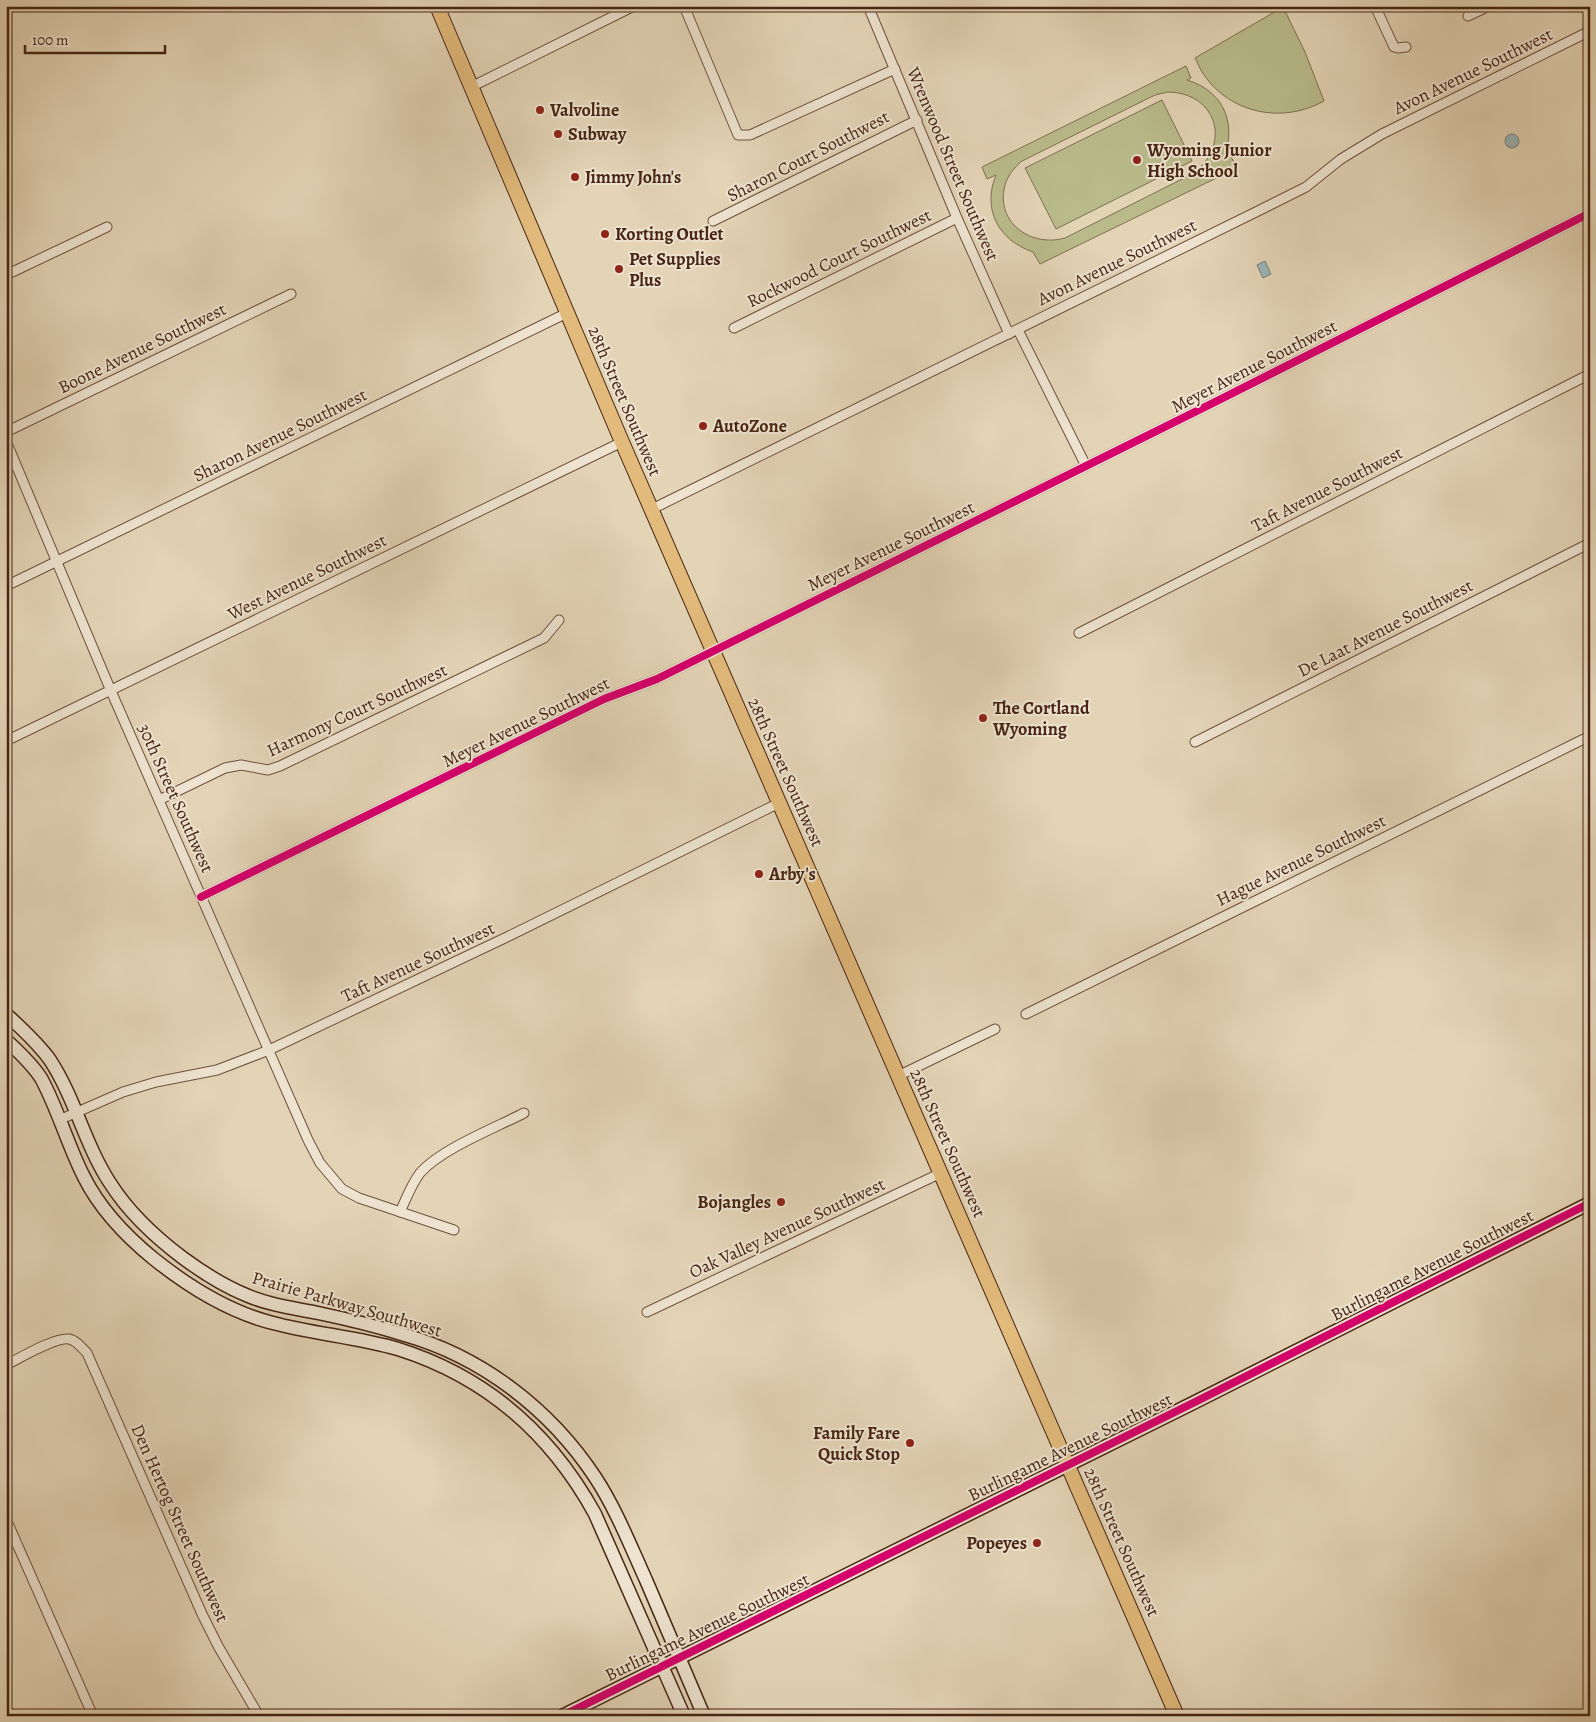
<svg xmlns="http://www.w3.org/2000/svg" width="1596" height="1722" viewBox="0 0 1596 1722" font-family="Alegreya,serif">
	<style>
		.green { fill: #b9bb8b; stroke: #807050; fill-rule: evenodd }
		.water { fill: #99b5b8; stroke: #797b76 }
		.lines { fill: none; stroke-linecap: round; stroke-linejoin: round }
		.street-casing { stroke: #6f513c; stroke-width: 11 }
		.secondary-casing { stroke: #482514; stroke-width: 15 }
		.primary-casing { stroke: #482514; stroke-width: 16 }
		.street { stroke: #ede3d0; stroke-width: 9 }
		.secondary { stroke: #ede3d0; stroke-width: 12 }
		.primary { stroke: #e2ba7b; stroke-width: 14 }
		.cycleway-casing { stroke: #ede3d0; stroke-width: 11 }
		.cycleway { stroke: #d6006c; stroke-width: 8 }
		.poi-dot { fill: #8f2418; stroke: #ede3d0; stroke-width: 2 }
		.labels { text-anchor: middle; stroke-width: 4; stroke-linejoin: round; paint-order: stroke }
		.street-label { font-size: 18px; fill: #482514; stroke: #ede3d0 }
		.poi-label { font-size: 18px; font-weight: bold; fill: #482514; stroke: #ede3d0; text-anchor: start }
	</style>
	<rect width="100%" height="100%" fill="#e3d4b6"/>
	<filter id="stains"><feTurbulence type="fractalNoise" baseFrequency=".004" numOctaves="4"/><feColorMatrix values="0 0 0 0 .2 0 0 0 0 .09 0 0 0 0 .02 0 0 0 .5 -.17"/></filter>
	<radialGradient id="worn" r=".72"><stop offset=".6" stop-color="#630" stop-opacity="0"/><stop offset="1" stop-color="#630" stop-opacity=".3"/></radialGradient>
	<g class="green">
		<path d="M1278,10L1286,13L1305,52L1324,101C1283,124 1231,114 1204,75C1200,70 1198,63 1195,58Z"/>
		<path d="M1186,66L1191,78L1187,80C1223,91 1236,121 1225,156L1230,155L1237,168L1040,264L1033,252C998,240 982,209 996,175L987,179L982,167ZM1168,92C1218,93 1232,146 1192,174L1065,238C1029,248 993,220 1006,182C1009,174 1015,167 1022,161L1155,95Z"/>
		<path d="M1162,100L1192,161L1056,229L1025,168Z"/>
	</g>
	<g class="water">
		<circle cx="1512" cy="141" r="7"/>
		<path d="M1265,261L1271,274L1263,278L1257,265Z"/>
	</g>
	<g class="lines">
		<defs>
			<g id="street">
				<path d="M684,6L738,135H750L895,69"/>
				<path d="M868,6L957,218L1009,334"/>
				<path d="M1375,6L1394,47L1398,48L1406,47"/>
				<path d="M1468,16L1489,6"/>
				<path d="M471,87L634,6"/>
				<path d="M713,221L917,120"/>
				<path d="M6,275L107,227"/>
				<path d="M734,328L957,218"/>
				<path d="M1018,330L1086,466"/>
				<path d="M6,432L291,294"/>
				<path d="M6,441L111,691L308,1140L320,1163L342,1189L359,1198L454,1230"/>
				<path d="M652,509L1256,212L1306,187L1341,159L1382,134L1590,31"/>
				<path d="M6,586L567,313"/>
				<path d="M1079,633L1590,374"/>
				<path d="M6,741L622,442"/>
				<path d="M1195,742L1590,543"/>
				<path d="M159,800L225,768L241,765L268,770L280,766L544,638L559,620"/>
				<path d="M201,897L604,699L657,679L1221,399L1590,213"/>
				<path d="M1026,1014L1590,736"/>
				<path d="M898,1076L995,1029"/>
				<path d="M59,1120L123,1092L156,1082L217,1070L269,1050L507,937L779,803"/>
				<path d="M400,1212C406,1199 411,1185 420,1173C441,1149 495,1128 524,1113"/>
				<path d="M647,1312L941,1173"/>
				<path d="M6,1365C20,1358 55,1337 69,1339C76,1340 82,1348 87,1353L202,1614L218,1646L259,1716"/>
				<path d="M6,1519L93,1716"/>
			</g>
			<g id="secondary">
				<path d="M6,1014C21,1028 38,1043 50,1060C75,1098 85,1145 110,1183C129,1213 155,1237 183,1258C202,1272 224,1286 246,1295C269,1305 294,1308 318,1313C347,1319 376,1326 405,1335C482,1357 550,1409 595,1477C616,1509 630,1545 646,1580C665,1625 685,1671 704,1716"/>
				<path d="M6,1040C18,1051 32,1064 41,1078C58,1109 68,1146 84,1177C100,1209 127,1237 154,1259C189,1287 229,1312 273,1323C314,1334 357,1337 398,1349C487,1377 551,1434 595,1514L684,1716"/>
				<path d="M562,1716L1193,1403L1590,1203"/>
			</g>
			<path id="primary" d="M437,6L622,442L1177,1716"/>
		</defs>
		<use href="#street" class="street-casing"/>
		<use href="#secondary" class="secondary-casing"/>
		<use href="#primary" class="primary-casing"/>
		<use href="#street" class="street"/>
		<use href="#secondary" class="secondary"/>
		<use href="#primary" class="primary"/>
		<defs>
			<g id="cycleway">
				<path d="M201,897L604,699L657,679L1221,399L1590,213"/>
				<path d="M562,1716L1193,1403L1590,1203"/>
			</g>
		</defs>
		<use href="#cycleway" class="cycleway-casing"/>
		<use href="#cycleway" class="cycleway"/>
	</g>
	<g class="poi-dot">
		<circle cx="540" cy="110" r="5"/>
		<circle cx="558" cy="134" r="5"/>
		<circle cx="1137" cy="160" r="5"/>
		<circle cx="575" cy="177" r="5"/>
		<circle cx="605" cy="234" r="5"/>
		<circle cx="619" cy="269" r="5"/>
		<circle cx="703" cy="426" r="5"/>
		<circle cx="983" cy="718" r="5"/>
		<circle cx="759" cy="874" r="5"/>
		<circle cx="781" cy="1202" r="5"/>
		<circle cx="910" cy="1443" r="5"/>
		<circle cx="1037" cy="1543" r="5"/>
	</g>
	<g class="labels">
		<g class="street-label">
			<text transform="translate(1473 71) rotate(-26)" y="6">Avon Avenue Southwest</text>
			<text transform="translate(808 156) rotate(-27)" y="6">Sharon Court Southwest</text>
			<text transform="translate(953 164) rotate(67)" y="6">Wrenwood Street Southwest</text>
			<text transform="translate(839 258) rotate(-26)" y="6">Rockwood Court Southwest</text>
			<text transform="translate(1117 262) rotate(-26)" y="6">Avon Avenue Southwest</text>
			<text transform="translate(142 348) rotate(-26)" y="6">Boone Avenue Southwest</text>
			<text transform="translate(1254 366) rotate(-27)" y="6">Meyer Avenue Southwest</text>
			<text transform="translate(625 401) rotate(67)" y="6">28th Street Southwest</text>
			<text transform="translate(280 435) rotate(-26)" y="6">Sharon Avenue Southwest</text>
			<text transform="translate(1327 489) rotate(-27)" y="6">Taft Avenue Southwest</text>
			<text transform="translate(891 546) rotate(-26)" y="6">Meyer Avenue Southwest</text>
			<text transform="translate(307 577) rotate(-26)" y="6">West Avenue Southwest</text>
			<text transform="translate(1385 628) rotate(-27)" y="6">De Laat Avenue Southwest</text>
			<text transform="translate(357 710) rotate(-25)" y="6">Harmony Court Southwest</text>
			<text transform="translate(526 722) rotate(-26)" y="6">Meyer Avenue Southwest</text>
			<text transform="translate(786 772) rotate(66)" y="6">28th Street Southwest</text>
			<text transform="translate(176 798) rotate(66)" y="6">30th Street Southwest</text>
			<text transform="translate(1301 860) rotate(-26)" y="6">Hague Avenue Southwest</text>
			<text transform="translate(418 962) rotate(-25)" y="6">Taft Avenue Southwest</text>
			<text transform="translate(948 1143) rotate(66)" y="6">28th Street Southwest</text>
			<text transform="translate(787 1228) rotate(-25)" y="6">Oak Valley Avenue Southwest</text>
			<text transform="translate(1432 1265) rotate(-27)" y="6">Burlingame Avenue Southwest</text>
			<text transform="translate(347 1304) rotate(16)" y="6">Prairie Parkway Southwest</text>
			<text transform="translate(1070 1447) rotate(-26)" y="6">Burlingame Avenue Southwest</text>
			<text transform="translate(180 1523) rotate(66)" y="6">Den Hertog Street Southwest</text>
			<text transform="translate(1122 1542) rotate(66)" y="6">28th Street Southwest</text>
			<text transform="translate(707 1627) rotate(-26)" y="6">Burlingame Avenue Southwest</text>
		</g>
		<g class="poi-label">
			<text x="550" y="116">Valvoline</text>
			<text x="568" y="140">Subway</text>
			<text x="1147" y="156">Wyoming Junior<tspan x="1147" dy="21">High School</tspan></text>
			<text x="585" y="183">Jimmy John's</text>
			<text x="615" y="240">Korting Outlet</text>
			<text x="629" y="265">Pet Supplies<tspan x="629" dy="21">Plus</tspan></text>
			<text x="713" y="432">AutoZone</text>
			<text x="993" y="714">The Cortland<tspan x="993" dy="21">Wyoming</tspan></text>
			<text x="769" y="880">Arby's</text>
			<text x="771" y="1208" text-anchor="end">Bojangles</text>
			<text x="900" y="1439" text-anchor="end">Family Fare<tspan x="900" dy="21">Quick Stop</tspan></text>
			<text x="1027" y="1549" text-anchor="end">Popeyes</text>
		</g>
	</g>
	<rect width="1596" height="1722" fill="none" stroke="#e3d4b6" stroke-width="25"/>
	<rect x="8" y="8" width="1581" height="1707" fill="none" stroke="#482514" stroke-width="2.5"/>
	<rect x="12" y="12" width="1571" height="1697" fill="none" stroke="#482514"/>
	<path d="M25 45v8h140v-8" fill="none" stroke="#482514" stroke-width="2.5"/>
	<text x="32" y="45" font-size="15" fill="#482514" stroke="#ede3d0" stroke-width="4" paint-order="stroke">100 m</text>
	<rect width="100%" height="100%" filter="url(#stains)"/>
	<rect width="100%" height="100%" fill="url(#worn)"/>
</svg>
